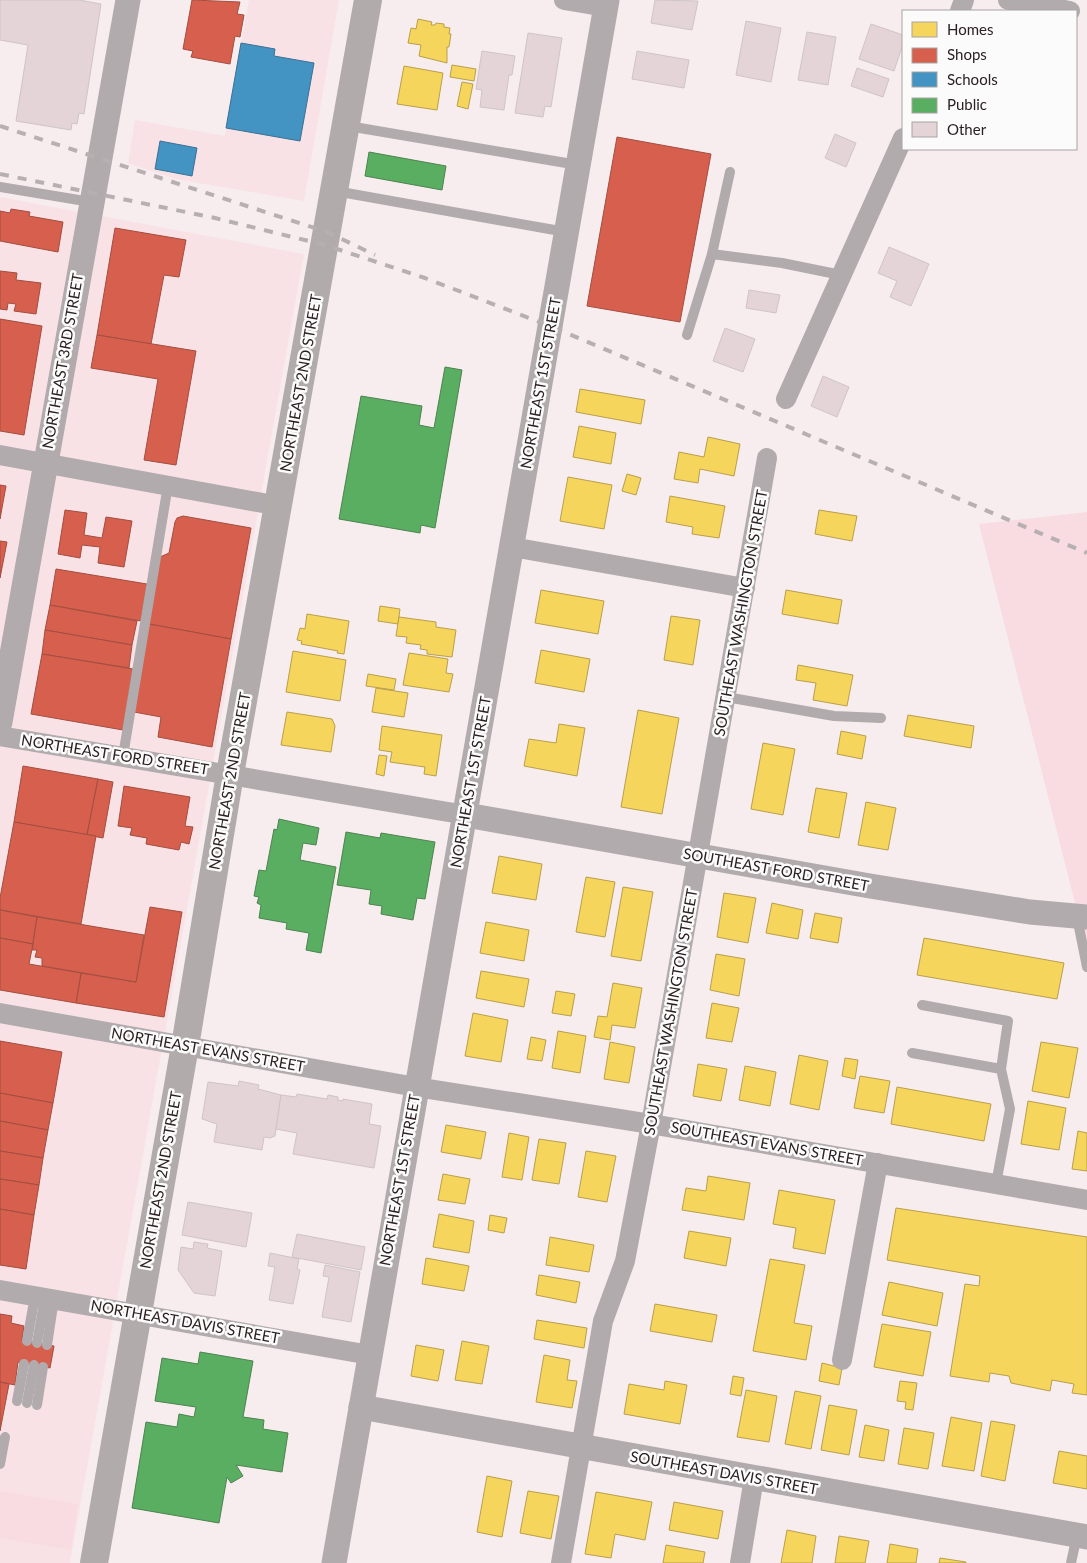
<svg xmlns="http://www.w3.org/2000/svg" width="1087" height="1563" viewBox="0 0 1087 1563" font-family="Lato,sans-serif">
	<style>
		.built { fill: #f9e2e6 }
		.green { fill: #f8dce1 }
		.homes { fill: #f6d55c; stroke: #b99f4b }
		.shops { fill: #d6604d; stroke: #a34d40 }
		.schools { fill: #4393c3; stroke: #3c7093 }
		.public { fill: #5aae61; stroke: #4c834e }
		.building { fill: #e4d4d7; stroke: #cfc4c6 }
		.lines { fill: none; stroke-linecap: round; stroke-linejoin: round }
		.service { stroke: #b1abad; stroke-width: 10 }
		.minor { stroke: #b1abad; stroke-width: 20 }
		.tertiary { stroke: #b1abad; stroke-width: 25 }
		.secondary { stroke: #b1abac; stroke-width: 28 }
		.rail { stroke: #b7b0b2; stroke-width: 4; stroke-dasharray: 9 9; stroke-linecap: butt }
		.labels { text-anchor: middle; stroke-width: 5; stroke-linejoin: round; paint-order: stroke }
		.street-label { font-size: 15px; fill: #2c2022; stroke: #fbfbfb }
	</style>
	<rect width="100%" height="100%" fill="#f7ecee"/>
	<g class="built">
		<path d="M249,0H339L304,201L175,179L128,163L135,120L225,136Z"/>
		<path d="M0,197L304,254L70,1563H0Z"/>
	</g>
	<g class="green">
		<path d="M1087,512V950L979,524Z"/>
		<path d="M0,1491L78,1504L71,1550L0,1538Z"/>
	</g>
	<g class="homes">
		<path d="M418,19L432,22L431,25H435L436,23L444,24V27L450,28L449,34H451L449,47H447V63L419,56L421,45L408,43L411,28L416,29Z"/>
		<path d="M452,65L476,69L474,81L450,77Z"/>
		<path d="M404,66L443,73L437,110L397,104Z"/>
		<path d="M462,82L473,84L468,109L457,106Z"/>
		<path d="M580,389L645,400L641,424L576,412Z"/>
		<path d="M579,426L616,433L611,464L573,457Z"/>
		<path d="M708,437L740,444L734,476L700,469L698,483L674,479L679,452L704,457Z"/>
		<path d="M627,474L641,478L636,495L622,491Z"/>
		<path d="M568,477L612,485L604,529L560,521Z"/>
		<path d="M670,496L725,506L719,538L692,534L693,527L666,522Z"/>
		<path d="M819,510L857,516L852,541L815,534Z"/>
		<path d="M541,590L604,601L598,634L535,623Z"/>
		<path d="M786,590L842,600L838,624L782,614Z"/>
		<path d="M380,606L400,609L398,624L378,621Z"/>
		<path d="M307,614L349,621L344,654L337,653L338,651L301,644L302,641L297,640L300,628L305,629Z"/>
		<path d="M671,616L700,620L693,665L664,660Z"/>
		<path d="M399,617L436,622V627L456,630L452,657L427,654V650L420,649L421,645L406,643L407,637L396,636Z"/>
		<path d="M541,650L590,659L584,692L535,683Z"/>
		<path d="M293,651L346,660L340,701L286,692Z"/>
		<path d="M409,653L448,659L446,673L453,674L449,692L403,685Z"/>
		<path d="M798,665L853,675L847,706L813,700L816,683L796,680Z"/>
		<path d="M368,674L396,679L394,690L366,686Z"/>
		<path d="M376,688L408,693L404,717L372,712Z"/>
		<path d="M638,710L679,718L662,814L621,807Z"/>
		<path d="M287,712L332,719L335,726L331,752L281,745Z"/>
		<path d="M908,715L974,726L971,748L904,736Z"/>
		<path d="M559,724L585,728L577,776L524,766L529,739L556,743Z"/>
		<path d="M382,726L442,735L436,776L424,774L425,767L390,762L392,752L379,750Z"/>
		<path d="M841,731L866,736L862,759L837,754Z"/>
		<path d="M763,743L795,749L783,815L751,809Z"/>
		<path d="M379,755L387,756L384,776L376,774Z"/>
		<path d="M816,788L847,793L839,838L808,832Z"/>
		<path d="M866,802L896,808L888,850L858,845Z"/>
		<path d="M499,856L542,864L536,900L492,893Z"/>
		<path d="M586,877L615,882L605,937L576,932Z"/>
		<path d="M623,887L653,892L641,961L611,956Z"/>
		<path d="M724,893L756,898L748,943L717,937Z"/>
		<path d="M772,903L803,910L798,939L766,933Z"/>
		<path d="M815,913L842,918L838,943L810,938Z"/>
		<path d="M486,922L529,930L524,961L480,953Z"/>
		<path d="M924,938L1064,963L1057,999L917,975Z"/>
		<path d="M716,954L745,959L739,996L710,990Z"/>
		<path d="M481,971L529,979L524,1007L476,998Z"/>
		<path d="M613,983L642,988L635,1028L612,1025L610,1040L594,1037L598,1016L607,1017Z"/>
		<path d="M556,991L575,994L571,1016L552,1013Z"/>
		<path d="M712,1003L739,1008L732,1042L706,1038Z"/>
		<path d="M473,1013L508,1020L501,1062L465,1056Z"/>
		<path d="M558,1031L586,1036L580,1073L552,1068Z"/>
		<path d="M531,1037L546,1040L542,1061L527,1059Z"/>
		<path d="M610,1042L635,1047L629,1083L604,1079Z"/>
		<path d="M1041,1042L1078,1048L1069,1098L1032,1091Z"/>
		<path d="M799,1055L828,1061L819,1110L790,1104Z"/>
		<path d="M845,1058L858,1060L855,1079L842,1076Z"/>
		<path d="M698,1064L727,1069L721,1101L693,1096Z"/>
		<path d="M745,1066L776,1072L770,1106L739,1100Z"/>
		<path d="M860,1076L890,1081L884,1113L854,1108Z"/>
		<path d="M897,1087L991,1104L984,1141L891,1124Z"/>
		<path d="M1028,1101L1066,1108L1059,1150L1021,1144Z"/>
		<path d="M446,1125L486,1132L481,1159L441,1152Z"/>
		<path d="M1078,1131L1087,1133V1171L1072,1169Z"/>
		<path d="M509,1133L529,1137L522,1180L502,1177Z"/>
		<path d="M539,1139L566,1143L559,1184L532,1180Z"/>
		<path d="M586,1151L616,1156L607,1202L578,1197Z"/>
		<path d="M443,1174L470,1179L465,1204L438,1200Z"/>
		<path d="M708,1176L750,1183L744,1220L682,1210L686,1188L706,1191Z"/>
		<path d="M779,1190L835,1200L825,1254L793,1248L796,1228L773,1224Z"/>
		<path d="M896,1208L1087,1237V1395L1072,1393L1074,1384L1052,1380L1050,1391L1011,1383L1009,1376L990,1373L989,1382L950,1376L965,1284L979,1286L980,1276L887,1260Z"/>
		<path d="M439,1214L474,1221L469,1253L433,1247Z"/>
		<path d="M490,1215L507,1218L504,1233L488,1230Z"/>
		<path d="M689,1231L731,1238L726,1266L684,1258Z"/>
		<path d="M550,1237L594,1245L589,1272L546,1265Z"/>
		<path d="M426,1258L469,1266L464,1291L422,1284Z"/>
		<path d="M770,1259L805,1265L794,1323L812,1326L806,1360L753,1351Z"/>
		<path d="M539,1275L580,1282L576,1303L536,1295Z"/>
		<path d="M889,1282L943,1293L937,1326L882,1315Z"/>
		<path d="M655,1304L717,1315L712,1342L650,1331Z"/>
		<path d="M537,1320L587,1328L584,1348L534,1339Z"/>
		<path d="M882,1324L931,1332L923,1376L874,1367Z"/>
		<path d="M462,1341L489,1346L482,1384L455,1380Z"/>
		<path d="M416,1345L444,1350L438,1381L411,1376Z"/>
		<path d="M544,1355L570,1360L567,1380L577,1381L572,1408L536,1402Z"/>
		<path d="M822,1363L842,1368L839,1385L819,1381Z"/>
		<path d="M733,1376L744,1378L741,1396L730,1394Z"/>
		<path d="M665,1381L687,1385L680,1424L624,1414L629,1384L664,1390Z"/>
		<path d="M900,1381L917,1383L913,1410L905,1409L906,1402L897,1401Z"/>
		<path d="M746,1390L777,1396L769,1442L737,1437Z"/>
		<path d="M795,1391L821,1396L811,1449L785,1444Z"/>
		<path d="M829,1405L857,1410L849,1455L821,1450Z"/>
		<path d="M951,1417L982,1423L974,1471L942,1466Z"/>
		<path d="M991,1421L1015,1425L1005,1481L981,1476Z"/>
		<path d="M865,1425L889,1430L884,1461L859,1457Z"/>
		<path d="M904,1428L934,1433L928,1469L898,1464Z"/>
		<path d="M1059,1451L1087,1456V1489L1053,1483Z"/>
		<path d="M487,1476L512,1481L502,1537L477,1532Z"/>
		<path d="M528,1491L559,1496L551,1539L520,1533Z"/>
		<path d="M596,1492L652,1502L645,1540L615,1534L611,1558L585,1554Z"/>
		<path d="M674,1502L723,1511L718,1539L669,1530Z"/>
		<path d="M787,1530L816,1536L812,1563H781Z"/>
		<path d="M839,1536L869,1541L865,1563H835Z"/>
		<path d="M890,1544L918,1549L916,1563H887Z"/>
		<path d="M666,1545L705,1552L703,1563H663Z"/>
		<path d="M940,1558L966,1562V1563H939Z"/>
	</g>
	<g class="shops">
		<path d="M192,0L240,2L237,14L244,15L240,37L235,36L230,64L191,57L193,51L183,49Z"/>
		<path d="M617,137L711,154L680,322L587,306Z"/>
		<path d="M11,209L30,212L29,216L63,222L58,252L0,241V211L10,213Z"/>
		<path d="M115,228L186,240L179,277L164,275L151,344L97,335Z"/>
		<path d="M0,271L17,273L16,280L41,283L36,314L14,311L16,304L8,303L7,310L0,309Z"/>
		<path d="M0,319L42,326L24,435L0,431Z"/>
		<path d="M97,335L196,351L176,465L144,460L158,379L91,368Z"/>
		<path d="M0,485L6,486L0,519Z"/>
		<path d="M65,510L87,513L84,535L102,538L106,517L132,521L124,567L98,563L100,547L82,545L80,558L58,554Z"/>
		<path d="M183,516L251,528L231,639L149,624L160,557L169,553L175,522L177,518Z"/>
		<path d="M0,541L7,542L0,578Z"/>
		<path d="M56,569L147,584L141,621L50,605Z"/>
		<path d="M50,605L137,621L132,645L45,630Z"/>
		<path d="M149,624L231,639L212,747L158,737L161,717L134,712Z"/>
		<path d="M45,630L132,645L129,668L42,654Z"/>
		<path d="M42,654L133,669L123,730L31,714Z"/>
		<path d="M23,766L98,779L87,835L14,822Z"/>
		<path d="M98,779L113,782L103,838L87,835Z"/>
		<path d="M124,786L190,797L185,826L193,827L189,844L181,842L179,850L146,844L147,838L130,835L132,828L118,826Z"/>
		<path d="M14,822L96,836L81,924L0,910V898Z"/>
		<path d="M150,907L182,912L164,1017L76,1003L81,973L136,982Z"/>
		<path d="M0,910L37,917L33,944L0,938Z"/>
		<path d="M37,917L144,935L136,982L42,966V958L35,957L37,950H32Z"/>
		<path d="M0,938L33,944L29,964L81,973L76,1003L0,990Z"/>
		<path d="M0,1041L62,1052L53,1103L0,1093Z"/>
		<path d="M0,1093L53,1103L48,1130L0,1121Z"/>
		<path d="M0,1121L48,1130L43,1158L0,1151Z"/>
		<path d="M0,1151L43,1158L39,1185L0,1179Z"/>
		<path d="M0,1179L39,1185L34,1215L0,1209Z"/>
		<path d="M0,1209L34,1215L26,1269L0,1265Z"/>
		<path d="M0,1314L12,1316L11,1323L24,1326L22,1340L54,1346L50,1368L18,1362L15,1385L0,1382Z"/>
		<path d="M0,1382L9,1384L0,1431Z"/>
	</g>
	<g class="schools">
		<path d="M241,43L275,49L274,56L314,63L300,141L226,128Z"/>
		<path d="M160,141L197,148L192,176L155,169Z"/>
	</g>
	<g class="public">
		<path d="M369,152L446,166L442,190L365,176Z"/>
		<path d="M445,367L462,370L435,528L421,525L420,533L339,519L361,396L422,406L419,425L434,428Z"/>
		<path d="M279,819L319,828L316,845L303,843L300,860L336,867L321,953L306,950L309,933L286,929L287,923L259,918L261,905L257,903L259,897L254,896L259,870L266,871L274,829L277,830Z"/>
		<path d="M346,832L380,838L381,833L435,842L425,899L417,898L413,920L381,914L382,906L369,904L371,890L337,885Z"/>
		<path d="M200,1352L253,1361L243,1417L264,1420L263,1429L288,1433L282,1472L236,1465L243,1476L231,1483L227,1477L219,1523L132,1508L146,1422L177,1427L179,1414L194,1417L196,1407L155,1401L162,1358L198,1364Z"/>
	</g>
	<g class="building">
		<path d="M0,0H79L101,4L84,114L79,113L77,124L72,123L71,130L16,121L28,45L0,40Z"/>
		<path d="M655,0L698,1L692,30L651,23Z"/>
		<path d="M746,21L781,28L771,82L736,75Z"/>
		<path d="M871,24L903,35V44L894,71L859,59Z"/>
		<path d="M807,32L836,37L828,85L798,80Z"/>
		<path d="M528,33L562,38L551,107L545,106L543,117L515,113Z"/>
		<path d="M482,51L515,56L512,75H509L504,110L480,107L482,90L476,89Z"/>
		<path d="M637,51L689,60L684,88L632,79Z"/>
		<path d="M857,68L889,79L883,97L851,86Z"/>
		<path d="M835,134L856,143L846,167L825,158Z"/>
		<path d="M889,247L929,264L911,306L890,297L897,281L878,273Z"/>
		<path d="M749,290L780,295L776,313L746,308Z"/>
		<path d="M725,328L755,339L743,372L713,361Z"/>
		<path d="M823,376L849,387L837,417L811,406Z"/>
		<path d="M239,1081L259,1085L258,1089L281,1095L275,1136L270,1138L264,1137L262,1150L214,1142L217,1124L202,1119L208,1082L238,1086Z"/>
		<path d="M297,1094L327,1099L328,1095L338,1097V1100L343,1101V1099L372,1104L369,1124L381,1126L374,1168L293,1154L297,1133L276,1129L281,1095L296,1097Z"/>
		<path d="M188,1202L252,1213L246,1247L182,1235Z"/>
		<path d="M297,1234L365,1247L361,1270L292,1257Z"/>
		<path d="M194,1242L208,1244L207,1248L222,1251L215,1296L194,1293L178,1270L181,1247L193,1249Z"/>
		<path d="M270,1253L299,1259L297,1269L300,1270L293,1304L269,1300L275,1267L268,1266Z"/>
		<path d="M325,1265L360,1272L351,1322L322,1317L329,1277L323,1276Z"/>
	</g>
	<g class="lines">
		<g class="service">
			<path d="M348,126L578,165"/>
			<path d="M0,187L91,202"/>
			<path d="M335,191L566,232"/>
			<path d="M712,254L782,263L841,275"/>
			<path d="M687,335L712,254L730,172"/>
			<path d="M726,697L834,716L881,718"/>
			<path d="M123,756L168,485"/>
			<path d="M1077,917L1087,967"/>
			<path d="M922,1005L1008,1021L1001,1069"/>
			<path d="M912,1053L1001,1069L1010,1109L996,1184"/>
			<path d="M27,1341L35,1296"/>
			<path d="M37,1343L45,1298"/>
			<path d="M47,1345L54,1299"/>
			<path d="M17,1401L24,1364"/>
			<path d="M27,1403L34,1365"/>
			<path d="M37,1405L43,1367"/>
			<path d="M0,1464L5,1437"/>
			<path d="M1071,1563L1077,1535"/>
		</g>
		<g class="minor">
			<path d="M564,0L606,7"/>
			<path d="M1008,0L1070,11"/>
			<path d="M960,11L964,0"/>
			<path d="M786,399L903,138"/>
			<path d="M0,455L279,506"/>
			<path d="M512,547L745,588"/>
			<path d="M0,736L466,815"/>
			<path d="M0,1013L416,1087L651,1124L1087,1200"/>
			<path d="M0,1290L370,1355"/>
			<path d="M842,1360L878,1163"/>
			<path d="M561,1563L603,1321L625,1261L651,1124L767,458"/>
			<path d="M740,1563L754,1478"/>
		</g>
		<g class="tertiary">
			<path d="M0,722L128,0"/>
			<path d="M466,815L870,886L1030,912L1087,917"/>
			<path d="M361,1407L1087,1537"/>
			<path d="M334,1563L607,0"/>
		</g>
		<path class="secondary" d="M94,1563L185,1046L230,774L368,0"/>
		<g class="rail">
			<path d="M0,126L327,232L375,255"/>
			<path d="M0,174L215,218L325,245L425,278L550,326L1087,553"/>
		</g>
	</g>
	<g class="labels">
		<g class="street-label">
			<text transform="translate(63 361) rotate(-80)" y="5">NORTHEAST 3RD STREET</text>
			<text transform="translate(301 383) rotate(-80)" y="5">NORTHEAST 2ND STREET</text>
			<text transform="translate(541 383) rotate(-80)" y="5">NORTHEAST 1ST STREET</text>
			<text transform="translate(741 613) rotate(-80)" y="5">SOUTHEAST WASHINGTON STREET</text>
			<text transform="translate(115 755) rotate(9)" y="5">NORTHEAST FORD STREET</text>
			<text transform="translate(230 781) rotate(-80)" y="5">NORTHEAST 2ND STREET</text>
			<text transform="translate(471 782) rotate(-80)" y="5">NORTHEAST 1ST STREET</text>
			<text transform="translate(776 870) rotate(10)" y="5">SOUTHEAST FORD STREET</text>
			<text transform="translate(671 1012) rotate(-80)" y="5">SOUTHEAST WASHINGTON STREET</text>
			<text transform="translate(208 1050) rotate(10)" y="5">NORTHEAST EVANS STREET</text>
			<text transform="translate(767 1144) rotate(10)" y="5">SOUTHEAST EVANS STREET</text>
			<text transform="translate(161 1180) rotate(-80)" y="5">NORTHEAST 2ND STREET</text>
			<text transform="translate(400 1180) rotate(-80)" y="5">NORTHEAST 1ST STREET</text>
			<text transform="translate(185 1322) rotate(10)" y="5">NORTHEAST DAVIS STREET</text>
			<text transform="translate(724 1473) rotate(10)" y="5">SOUTHEAST DAVIS STREET</text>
		</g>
	</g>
	<rect x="902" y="10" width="175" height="140" fill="#fbfbfb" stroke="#a8a3a4"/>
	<rect x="912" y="22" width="25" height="15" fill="#f6d55c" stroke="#a8a3a4"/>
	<text x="947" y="35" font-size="15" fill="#2c2022">Homes</text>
	<rect x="912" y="48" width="25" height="15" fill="#d6604d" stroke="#a8a3a4"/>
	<text x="947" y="60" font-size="15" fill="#2c2022">Shops</text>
	<rect x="912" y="72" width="25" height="15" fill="#4393c3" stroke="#a8a3a4"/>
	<text x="947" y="85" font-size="15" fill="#2c2022">Schools</text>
	<rect x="912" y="98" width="25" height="15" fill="#5aae61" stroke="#a8a3a4"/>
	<text x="947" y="110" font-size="15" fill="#2c2022">Public</text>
	<rect x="912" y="122" width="25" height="15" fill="#e4d4d7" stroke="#a8a3a4"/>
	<text x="947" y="135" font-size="15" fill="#2c2022">Other</text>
</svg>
